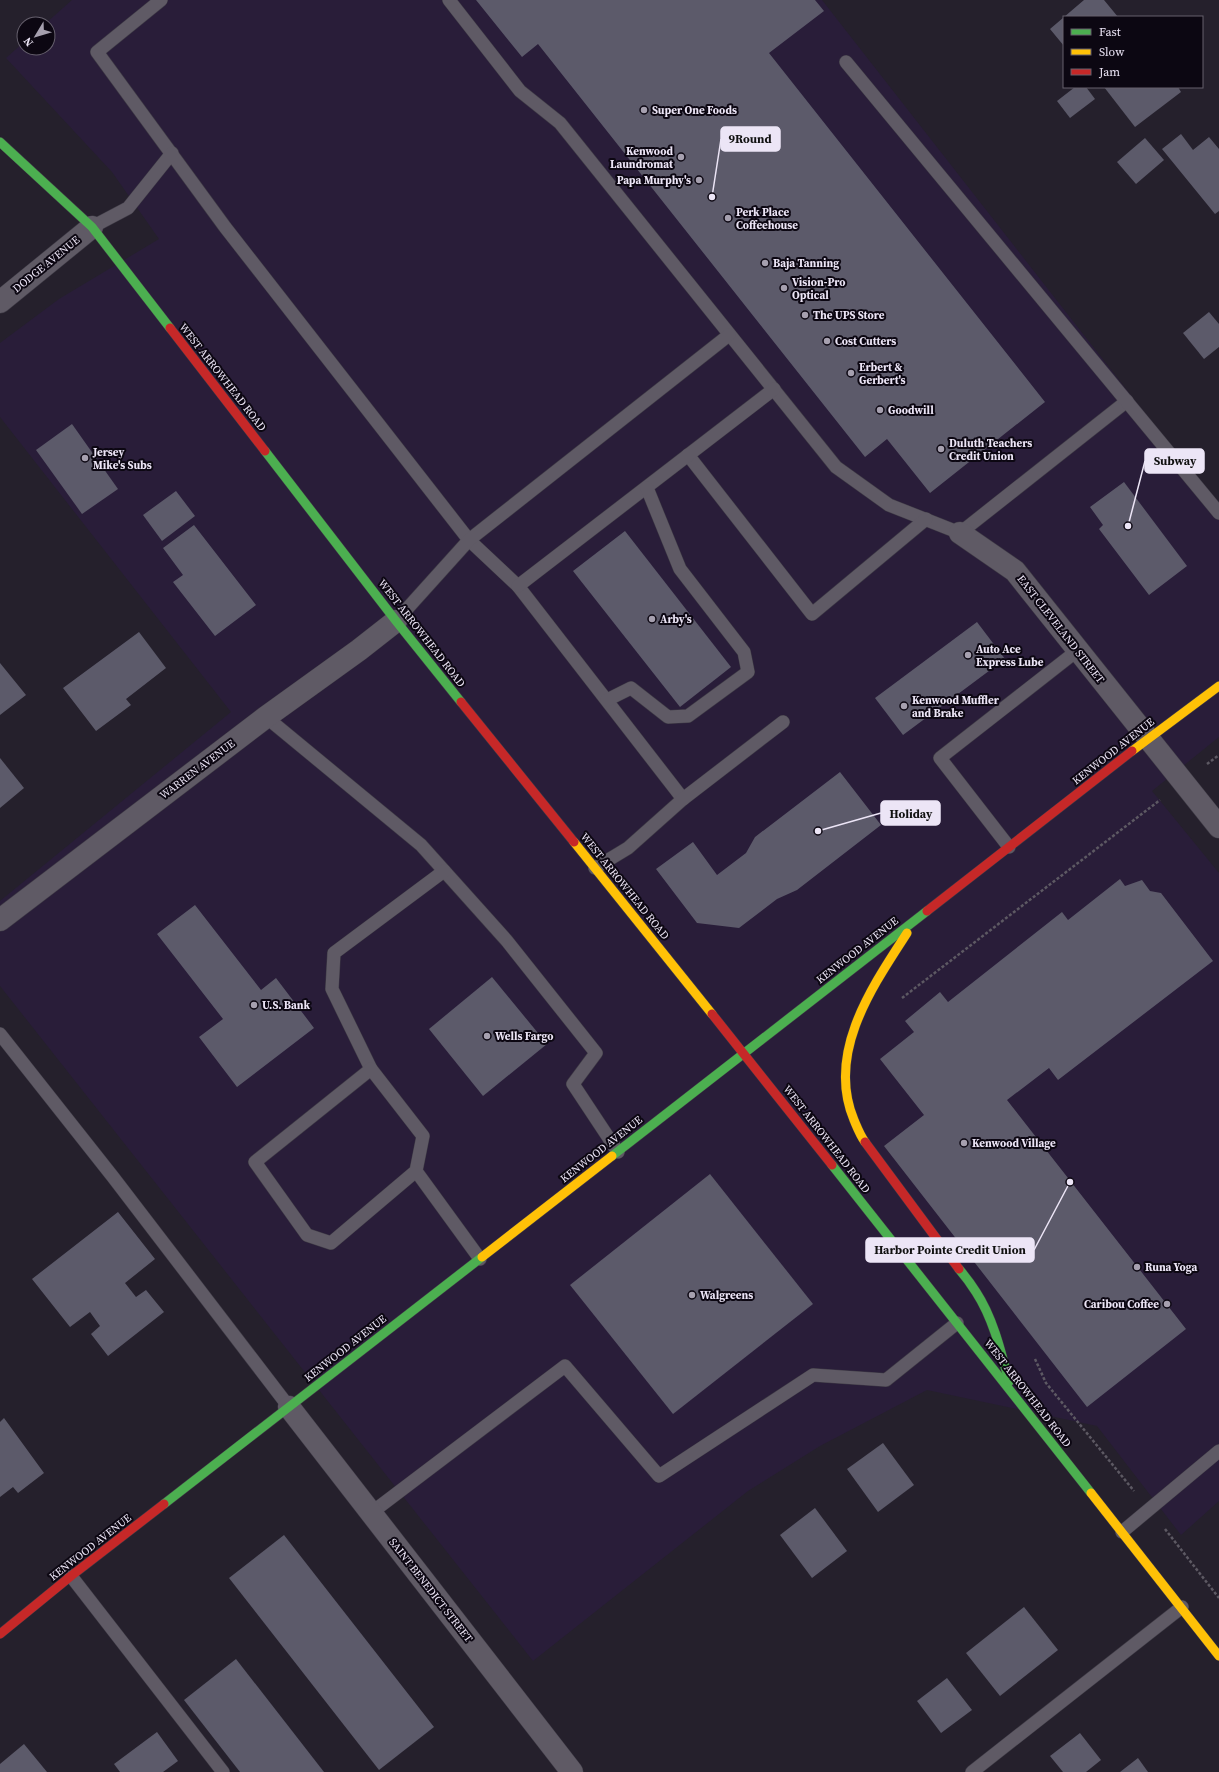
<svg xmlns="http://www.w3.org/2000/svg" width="1219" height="1772" viewBox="0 0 1219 1772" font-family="'Source Serif 4',serif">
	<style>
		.built { fill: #291d39 }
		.building { fill: #5c5a6a }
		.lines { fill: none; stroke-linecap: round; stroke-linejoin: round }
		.lane-casing { stroke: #3e3a45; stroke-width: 14 }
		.street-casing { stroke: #3e3a45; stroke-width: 23 }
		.fast-casing { stroke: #3e3a45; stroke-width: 10 }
		.slow-casing { stroke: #3e3a45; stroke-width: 10 }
		.jam-casing { stroke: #3e3a45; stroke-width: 10 }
		.path { stroke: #5d5963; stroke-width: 2.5; stroke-dasharray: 3 2; stroke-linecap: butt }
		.lane { stroke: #5f5a65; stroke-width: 13 }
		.street { stroke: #5f5a65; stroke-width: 22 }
		.fast { stroke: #4caf50; stroke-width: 9 }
		.slow { stroke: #ffc107; stroke-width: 9 }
		.jam { stroke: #c62828; stroke-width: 9 }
		.poi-dot { fill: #a6a0af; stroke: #0c0712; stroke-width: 1.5 }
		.labels { text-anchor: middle; stroke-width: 4; stroke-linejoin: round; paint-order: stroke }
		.poi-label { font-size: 11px; font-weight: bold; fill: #ece5f6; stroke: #0c0712; text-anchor: start }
		.street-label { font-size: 11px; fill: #ece5f6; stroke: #0c0712 }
		.leader { fill: none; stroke: #ece5f6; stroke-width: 1.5 }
		.callout-dot { fill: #ece5f6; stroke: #0c0712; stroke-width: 1.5 }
		.callout { fill: #ece5f6; stroke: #ece5f6; stroke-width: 1.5 }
		.callout-label { font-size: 12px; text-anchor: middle; font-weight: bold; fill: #111 }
	</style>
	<rect width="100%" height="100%" fill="#25202c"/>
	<path class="built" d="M72,0H822L1219,508V737L1152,791L1219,873V1501L1181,1535L1097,1426L927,1390L820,1446L748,1491L533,1661L0,986V901L231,712L0,417V343L59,299L159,239L112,172L6,58L24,42V48H48V24H45Z"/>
	<g class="building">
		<path d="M476,0H815L824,11L769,53L1045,402L930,493L887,439L865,457L538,44L522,57Z"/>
		<path d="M1084,0H1104L1118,17H1064V46L1050,29Z"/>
		<path d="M1075,87H1086L1095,99L1070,118L1057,101Z"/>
		<path d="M1104,87H1178L1181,92L1135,127Z"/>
		<path d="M1181,134L1193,150L1209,137L1219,149V211L1215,214L1162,149Z"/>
		<path d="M1145,138L1164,160L1136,184L1117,162Z"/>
		<path d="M1209,312L1219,324V347L1204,359L1183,333Z"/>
		<path d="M72,424L118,489L82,514L36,450Z"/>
		<path d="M1124,482L1187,566L1149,595L1099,529L1103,525L1090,507Z"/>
		<path d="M176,491L195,516L162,541L143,515Z"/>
		<path d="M194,525L256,605L215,636L173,582L183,575L163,548Z"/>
		<path d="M625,531L731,667L680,707L573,571Z"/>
		<path d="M977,622L1005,659L903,735L875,698Z"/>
		<path d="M139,632L166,668L126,699L131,705L96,731L63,688Z"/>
		<path d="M0,663L26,695L0,715Z"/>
		<path d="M0,758L24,788L0,808Z"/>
		<path d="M840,772L881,825L797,890L777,899L739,928L697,923L656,869L693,842L717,875L746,853L755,837Z"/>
		<path d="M1120,879L1125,886L1142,880L1150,891L1161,893L1213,961L1058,1080L1049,1068L1007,1100L1186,1329L1087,1407L884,1146L924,1115L880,1059L914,1032L905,1021L940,992L948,1002L1062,912L1068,920Z"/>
		<path d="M195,905L261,990L276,978L314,1028L237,1087L199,1037L223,1019L157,934Z"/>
		<path d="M492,977L547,1044L483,1096L429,1029Z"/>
		<path d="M710,1174L813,1304L673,1414L570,1285Z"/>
		<path d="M118,1212L155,1259L125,1283L136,1297L146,1290L164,1312L108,1356L91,1334L100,1326L90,1312L70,1327L32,1279Z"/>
		<path d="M4,1418L44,1473L18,1493L13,1487L0,1497V1422Z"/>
		<path d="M883,1443L914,1485L878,1512L847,1469Z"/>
		<path d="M815,1508L847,1551L812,1578L780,1535Z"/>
		<path d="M284,1535L434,1727L379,1770L229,1578Z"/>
		<path d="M1024,1607L1058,1650L1000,1696L966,1653Z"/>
		<path d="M236,1659L324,1772H240L184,1700Z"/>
		<path d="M947,1678L972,1710L941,1733L917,1701Z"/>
		<path d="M157,1732L178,1761L163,1772H120L114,1764Z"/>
		<path d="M1080,1733L1101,1760L1086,1772H1063L1050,1756Z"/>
		<path d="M24,1744L47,1772H0V1764Z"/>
		<path d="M1138,1758L1148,1772H1120Z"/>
	</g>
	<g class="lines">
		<defs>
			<g id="lane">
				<path d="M161,0L97,52L225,227L469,540L518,586L683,799"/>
				<path d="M449,0L520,91L560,123L836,467L889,505L960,533L1127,401"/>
				<path d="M846,62L1219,513"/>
				<path d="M92,227L128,208L172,153"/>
				<path d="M688,455L812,614L926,519"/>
				<path d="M518,586L774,389"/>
				<path d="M396,621L469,540L729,335"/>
				<path d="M607,700L631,688L668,717L688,716L748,672L744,652L680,569L647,488"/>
				<path d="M266,717L421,845L507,941L596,1053L573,1084L618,1152"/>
				<path d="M1009,847L940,758L1078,650"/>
				<path d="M595,868L628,848L683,799L783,722"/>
				<path d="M0,1034L113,1177L289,1407"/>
				<path d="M371,1069L332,989L334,953L444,871"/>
				<path d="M416,1171L423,1136L371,1069L255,1162L307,1235L331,1243L416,1171L480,1259"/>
				<path d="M371,1513L565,1366L659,1476L813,1375L886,1380L957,1323"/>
				<path d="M1122,1532L1219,1451"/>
				<path d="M71,1576L223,1772"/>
				<path d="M972,1772L1182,1607"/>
			</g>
			<g id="street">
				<path d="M0,302L92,227"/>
				<path d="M960,533L1015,571L1219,827"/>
				<path d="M0,920L266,717L359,650L396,621"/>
				<path d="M289,1407L572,1772"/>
			</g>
			<g id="fast">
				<path d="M0,142L92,227L170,328"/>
				<path d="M265,451L396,621L461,702"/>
				<path d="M612,1156L927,911"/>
				<path d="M832,1165L1091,1493"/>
				<path d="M959,1269C965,1276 971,1284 976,1292C993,1318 1001,1351 1009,1382"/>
				<path d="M164,1504L482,1257"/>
			</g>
			<g id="slow">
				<path d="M1132,751L1219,686"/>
				<path d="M574,842L712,1014"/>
				<path d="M865,1142C860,1135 857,1127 854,1120C826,1053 872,987 907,933"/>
				<path d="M482,1257L612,1156"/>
				<path d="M1091,1493L1219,1656"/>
			</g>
			<g id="jam">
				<path d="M170,328L265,451"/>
				<path d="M461,702L574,842"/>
				<path d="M927,911L1132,751"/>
				<path d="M712,1014L832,1165"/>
				<path d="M865,1142L959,1269"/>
				<path d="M0,1634L71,1576L164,1504"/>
			</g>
		</defs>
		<use href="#lane" class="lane-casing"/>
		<use href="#street" class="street-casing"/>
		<use href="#fast" class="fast-casing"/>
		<use href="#slow" class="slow-casing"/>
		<use href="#jam" class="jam-casing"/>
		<g class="path">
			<path d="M1207,764L1219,755"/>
			<path d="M902,998L1160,800"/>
			<path d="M1035,1359L1046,1383L1134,1491"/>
			<path d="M1165,1529L1219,1598"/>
		</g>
		<use href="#lane" class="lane"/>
		<use href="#street" class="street"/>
		<use href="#fast" class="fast"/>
		<use href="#slow" class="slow"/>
		<use href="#jam" class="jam"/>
	</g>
	<g class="poi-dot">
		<circle cx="644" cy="110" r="4"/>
		<circle cx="681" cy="157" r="4"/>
		<circle cx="699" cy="180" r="4"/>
		<circle cx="728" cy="218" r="4"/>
		<circle cx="765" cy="263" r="4"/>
		<circle cx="784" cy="288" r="4"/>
		<circle cx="805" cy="315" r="4"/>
		<circle cx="827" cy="341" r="4"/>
		<circle cx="851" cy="373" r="4"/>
		<circle cx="880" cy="410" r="4"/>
		<circle cx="941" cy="449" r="4"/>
		<circle cx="85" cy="458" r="4"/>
		<circle cx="652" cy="619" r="4"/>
		<circle cx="968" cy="655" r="4"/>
		<circle cx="904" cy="706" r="4"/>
		<circle cx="254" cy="1005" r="4"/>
		<circle cx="487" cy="1036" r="4"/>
		<circle cx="964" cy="1143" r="4"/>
		<circle cx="1137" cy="1267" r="4"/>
		<circle cx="692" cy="1295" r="4"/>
		<circle cx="1167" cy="1304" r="4"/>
	</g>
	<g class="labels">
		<g class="poi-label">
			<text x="652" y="114">Super One Foods</text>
			<text x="673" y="155" text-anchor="end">Kenwood<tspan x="673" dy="13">Laundromat</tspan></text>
			<text x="691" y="184" text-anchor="end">Papa Murphy's</text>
			<text x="736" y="216">Perk Place<tspan x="736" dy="13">Coffeehouse</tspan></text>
			<text x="773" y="267">Baja Tanning</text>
			<text x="792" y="286">Vision-Pro<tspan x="792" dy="13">Optical</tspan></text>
			<text x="813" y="319">The UPS Store</text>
			<text x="835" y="345">Cost Cutters</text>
			<text x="859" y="371">Erbert &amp;<tspan x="859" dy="13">Gerbert's</tspan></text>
			<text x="888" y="414">Goodwill</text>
			<text x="949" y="447">Duluth Teachers<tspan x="949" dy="13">Credit Union</tspan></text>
			<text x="93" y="456">Jersey<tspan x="93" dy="13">Mike's Subs</tspan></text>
			<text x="660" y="623">Arby's</text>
			<text x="976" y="653">Auto Ace<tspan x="976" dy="13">Express Lube</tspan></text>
			<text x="912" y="704">Kenwood Muffler<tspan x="912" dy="13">and Brake</tspan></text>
			<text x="262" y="1009">U.S. Bank</text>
			<text x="495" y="1040">Wells Fargo</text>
			<text x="972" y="1147">Kenwood Village</text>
			<text x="1145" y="1271">Runa Yoga</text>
			<text x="700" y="1299">Walgreens</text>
			<text x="1159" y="1308" text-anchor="end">Caribou Coffee</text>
		</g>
		<g class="street-label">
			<text transform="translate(46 264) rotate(-39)" y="4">DODGE AVENUE</text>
			<text transform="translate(223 377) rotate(52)" y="4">WEST ARROWHEAD ROAD</text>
			<text transform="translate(1061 629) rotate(52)" y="4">EAST CLEVELAND STREET</text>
			<text transform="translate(422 633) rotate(52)" y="4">WEST ARROWHEAD ROAD</text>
			<text transform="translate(1113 751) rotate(-38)" y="4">KENWOOD AVENUE</text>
			<text transform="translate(197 769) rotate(-37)" y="4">WARREN AVENUE</text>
			<text transform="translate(625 886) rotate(51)" y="4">WEST ARROWHEAD ROAD</text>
			<text transform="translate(857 950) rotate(-38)" y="4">KENWOOD AVENUE</text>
			<text transform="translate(827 1139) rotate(52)" y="4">WEST ARROWHEAD ROAD</text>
			<text transform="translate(601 1149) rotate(-38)" y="4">KENWOOD AVENUE</text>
			<text transform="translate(345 1348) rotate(-38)" y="4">KENWOOD AVENUE</text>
			<text transform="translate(1028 1393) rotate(52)" y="4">WEST ARROWHEAD ROAD</text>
			<text transform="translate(90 1547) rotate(-38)" y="4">KENWOOD AVENUE</text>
			<text transform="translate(431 1590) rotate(52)" y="4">SAINT BENEDICT STREET</text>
		</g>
	</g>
	<path class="leader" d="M712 197L721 139M1128 526L1145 461M818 831L881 813M1070 1182L1034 1250"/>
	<g class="callout-dot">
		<circle cx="712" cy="197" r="4"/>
		<circle cx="1128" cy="526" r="4"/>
		<circle cx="818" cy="831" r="4"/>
		<circle cx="1070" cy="1182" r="4"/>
	</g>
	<g class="callout">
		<rect x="721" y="127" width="59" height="24" rx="4"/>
		<rect x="1145" y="449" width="59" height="24" rx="4"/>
		<rect x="881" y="801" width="59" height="24" rx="4"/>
		<rect x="866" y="1238" width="168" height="24" rx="4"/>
	</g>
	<g class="callout-label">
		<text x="750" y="143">9Round</text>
		<text x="1175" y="465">Subway</text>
		<text x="911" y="818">Holiday</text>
		<text x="950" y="1254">Harbor Pointe Credit Union</text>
	</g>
	<rect x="1063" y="16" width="140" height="72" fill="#0c0712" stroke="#66606d"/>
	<rect x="1071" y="29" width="20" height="6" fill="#4caf50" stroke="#66606d"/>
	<text x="1099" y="36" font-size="12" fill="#ece5f6">Fast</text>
	<rect x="1071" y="49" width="20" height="6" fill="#ffc107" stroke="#66606d"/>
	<text x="1099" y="56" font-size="12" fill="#ece5f6">Slow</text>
	<rect x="1071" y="69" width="20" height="6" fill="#c62828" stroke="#66606d"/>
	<text x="1099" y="76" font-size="12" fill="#ece5f6">Jam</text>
	<g transform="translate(36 36) rotate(232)"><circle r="19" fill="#0c0712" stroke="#66606d"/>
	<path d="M0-3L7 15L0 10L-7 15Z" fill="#a6a0af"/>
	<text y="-6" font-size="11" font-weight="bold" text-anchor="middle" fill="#ece5f6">N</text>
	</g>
</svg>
